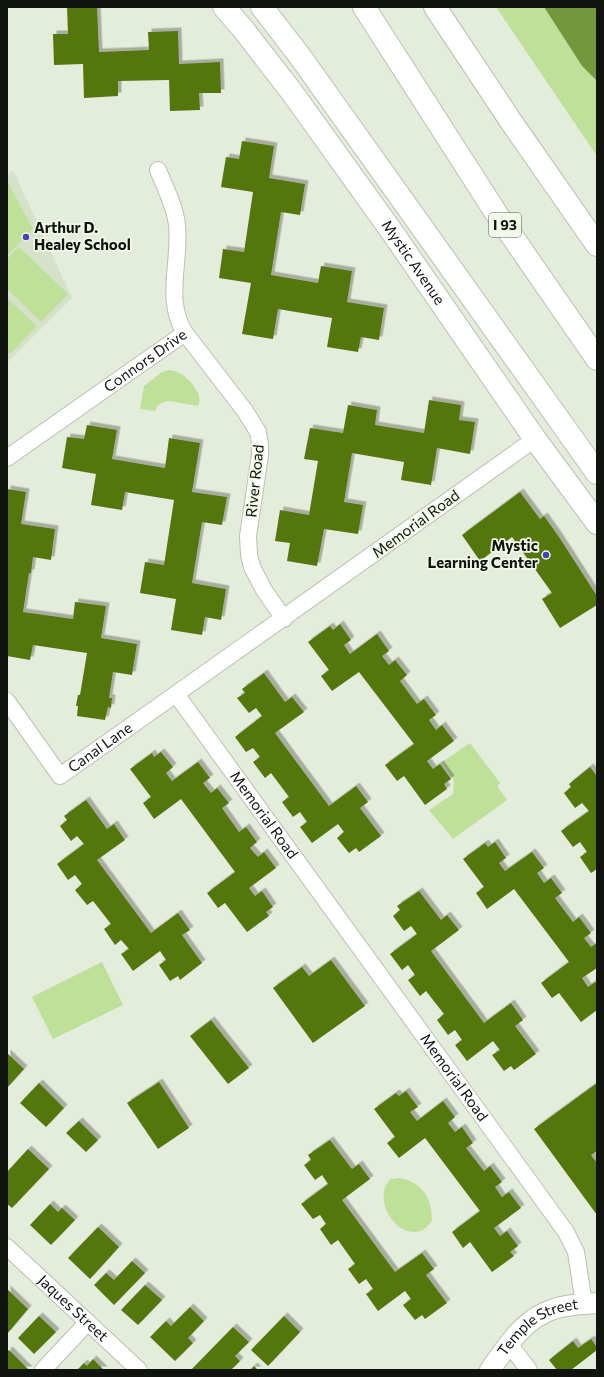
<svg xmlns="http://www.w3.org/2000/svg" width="604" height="1377" viewBox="0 0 604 1377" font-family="Commissioner,sans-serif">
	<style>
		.built { fill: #d6e1c9 }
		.green { fill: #bfe098 }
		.water { fill: #73983b }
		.building { fill: #537611; filter: url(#shadow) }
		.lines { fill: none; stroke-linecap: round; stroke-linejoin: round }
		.minor-casing { stroke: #b9c1b0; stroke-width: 18 }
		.tertiary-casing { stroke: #b9c1b0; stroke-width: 22 }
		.secondary-casing { stroke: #b9c1b0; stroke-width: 24 }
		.motorway-casing { stroke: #b9c1b0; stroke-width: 24 }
		.minor { stroke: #fff; stroke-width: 16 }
		.tertiary { stroke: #fff; stroke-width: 20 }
		.secondary { stroke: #fff; stroke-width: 22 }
		.motorway { stroke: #fff; stroke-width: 22 }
		.poi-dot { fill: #4643b9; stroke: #f1f9e8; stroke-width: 1.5 }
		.labels { text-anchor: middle; stroke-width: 3.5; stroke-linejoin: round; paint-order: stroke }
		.shield { fill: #f1f9e8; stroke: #54584f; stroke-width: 1 }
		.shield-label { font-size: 14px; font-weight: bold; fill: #11130e }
		.poi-label { font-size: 15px; font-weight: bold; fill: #11130e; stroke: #f1f9e8; text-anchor: start }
		.street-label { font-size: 15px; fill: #11130e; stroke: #f1f9e8 }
	</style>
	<defs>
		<filter id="shadow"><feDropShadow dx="3.5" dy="-3.5" stdDeviation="0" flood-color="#0004"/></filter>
	</defs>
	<rect width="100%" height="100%" fill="#e4ecdb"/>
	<path class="built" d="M13,170L72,298L7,363V177Z"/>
	<g class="green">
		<path d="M496,7H544L582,66L597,81V156Z"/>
		<path d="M7,181L33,229L7,256Z"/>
		<path d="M19,247L68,294L41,322L7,289V259Z"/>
		<path d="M7,298L37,326L10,354L7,352Z"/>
		<path d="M169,370C181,370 196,385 199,396C200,400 199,403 198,406L169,401L164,402L158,405L155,411L140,409L144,386L162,372Z"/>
		<path d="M470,743L500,783L497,786L507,800L453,839L429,810L453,794L454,780L442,762Z"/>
		<path d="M102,962L123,1005L53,1039L32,997Z"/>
		<path d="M400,1178C423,1183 432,1198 432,1221C429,1224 426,1228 423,1230C399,1240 378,1208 385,1187C386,1184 389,1182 390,1179Z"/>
	</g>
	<path class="water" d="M544,7H597V81L582,66Z"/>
	<g class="building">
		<path d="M67,7H97L99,52L149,50L148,32L178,31L179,64L220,62L221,93H199L200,110L170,111L169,80L118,81V96L84,98L83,64L54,65L53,34H68Z"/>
		<path d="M242,141L274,146L269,178L305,184L300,215L281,212L271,275L318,283L321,266L352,271L347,302L384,308L379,340L361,337L358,352L327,347L332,318L278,309L273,339L242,334L251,283L219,278L223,249L244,252L253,192L221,187L226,157L239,159Z"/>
		<path d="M429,400L461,405L459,420L475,422L470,454L437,448L431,485L401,480L404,462L352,453L344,502L363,505L358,534L324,529L317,566L287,561L290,543L275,541L280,510L309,515L318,461L304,459L310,428L343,433L348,405L377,410L375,425L424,433Z"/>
		<path d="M87,425L117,430L112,459L165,468L169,438L200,443L192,492L227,497L222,525L202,522L192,583L226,589L221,620L205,617L202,635L171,630L176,599L140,593L145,562L164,565L174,500L125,492L122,510L91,505L96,474L62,468L67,437L84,439Z"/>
		<path d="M7,489L26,492L21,524L55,529L51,560L33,557L31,573H29L23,612L73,619L75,602L106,606L101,638L137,644L132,675L113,672L109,698H112L111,708L108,707L105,720L77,716L78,706H76L78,695H80L87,653L33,645L30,660L7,656Z"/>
		<path d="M520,492L540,519L544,516L559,537L597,596V605L560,628L542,599L552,593L512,537L480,561L462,535Z"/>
		<path d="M340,624L351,640L344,645L350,654L377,634L389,651L382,656L389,665L395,660L407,675L400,681L417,704L424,699L436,715L429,720L436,730L442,725L454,741L427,761L433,769L440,764L451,779L444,784L447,789L425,805L404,776L397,781L385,765L414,744L359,672L332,691L321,676L329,670L308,642L330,626L333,630Z"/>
		<path d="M264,673L285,702L292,697L304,712L275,733L329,806L356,786L368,802L360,808L381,836L359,852L356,848L349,853L337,838L344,832L338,824L312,843L300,827L307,822L300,812L293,817L282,802L289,797L271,773L265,778L253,762L260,757L253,748L246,752L235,737L262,716L256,708L249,713L237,698L245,693L242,689Z"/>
		<path d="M161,752L173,767L166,773L172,781L198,762L210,778L203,783L211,793L217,788L229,803L222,808L239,832L246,827L257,842L250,848L258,857L264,852L276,868L249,888L255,896L262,891L273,907L266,912L269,916L247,932L225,903L218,908L207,893L235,872L181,799L154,819L143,803L151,797L130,769L152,753L154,757Z"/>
		<path d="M590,767L597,776V869L591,873L580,857L587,852L580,842L573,847L561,831L589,811L582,803L575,808L564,793L571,787L569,784Z"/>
		<path d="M86,800L107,829L114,824L125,840L97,860L151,933L178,913L190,930L182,935L202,963L180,980L178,976L170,981L159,965L166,960L160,951L133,971L121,954L129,949L121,940L115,945L104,929L111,924L93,901L87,905L75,890L82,884L75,875L68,880L57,864L84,844L77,836L71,841L60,826L67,820L64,816Z"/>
		<path d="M495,842L506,858L499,863L505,871L532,852L544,868L537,873L544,883L551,878L562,893L555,898L573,922L579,917L591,933L584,938L591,947L597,943V968L582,978L588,987L595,982L597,984V1010L581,1022L559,993L552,998L541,983L569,962L514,889L487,909L476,893L484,887L463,859L485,843L488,847Z"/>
		<path d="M419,891L441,920L447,915L459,930L431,951L484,1023L511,1003L523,1020L515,1026L536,1054L514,1070L511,1066L504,1071L492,1055L500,1050L493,1041L467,1061L455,1045L462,1040L455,1030L448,1035L437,1020L444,1014L426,991L420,996L408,980L415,975L408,965L402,970L390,954L417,934L411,926L404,931L393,916L400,910L397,906Z"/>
		<path d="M331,960L365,1006L313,1043L273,988L302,967L309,976Z"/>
		<path d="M211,1020L249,1068L228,1084L190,1036Z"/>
		<path d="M7,1053L24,1069L7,1088Z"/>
		<path d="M159,1082L189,1128L158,1149L127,1103Z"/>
		<path d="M39,1083L64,1108L46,1127L20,1103Z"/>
		<path d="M597,1083V1151L591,1155L597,1163V1215L534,1129Z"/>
		<path d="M406,1091L418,1107L410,1112L417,1121L443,1101L455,1117L448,1123L455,1132L462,1127L473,1143L466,1148L484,1171L490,1166L502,1182L495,1187L502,1197L509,1192L521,1208L494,1228L500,1236L507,1231L518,1246L510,1252L514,1256L492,1272L470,1242L463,1248L452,1232L480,1211L425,1138L399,1158L387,1143L395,1137L374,1109L396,1093L399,1096Z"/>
		<path d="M79,1121L98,1140L86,1152L66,1133Z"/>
		<path d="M330,1140L352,1169L359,1164L370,1179L342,1200L395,1272L422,1253L434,1269L426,1275L447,1303L425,1319L422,1315L415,1320L403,1305L411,1299L405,1291L378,1311L366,1294L373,1289L366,1279L359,1284L348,1269L355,1264L338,1240L331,1245L320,1229L326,1224L320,1215L313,1219L301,1204L328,1184L322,1175L315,1180L304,1165L311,1160L308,1155Z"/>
		<path d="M28,1149L49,1169L12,1208L7,1204V1172Z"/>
		<path d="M50,1204L58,1212L62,1208L75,1220L51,1245L30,1225Z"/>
		<path d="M98,1227L119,1247L90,1279L68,1258Z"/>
		<path d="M132,1261L145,1273L114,1305L94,1285L106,1273L114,1280Z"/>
		<path d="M145,1285L162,1300L138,1325L121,1310Z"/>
		<path d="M7,1289L28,1309L7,1334Z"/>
		<path d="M190,1307L204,1321L188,1338L193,1343L175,1361L150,1337L166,1321L171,1326Z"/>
		<path d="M39,1316L56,1332L34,1354L18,1338Z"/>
		<path d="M284,1316L300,1332L268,1366L251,1350Z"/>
		<path d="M233,1327L249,1342L235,1356L240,1361L231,1370H191Z"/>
		<path d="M591,1339L597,1347V1350L571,1370H557L549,1360L573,1341L578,1348Z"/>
		<path d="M9,1350L29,1370H7V1352Z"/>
		<path d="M93,1359L104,1370H77L84,1363L87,1366Z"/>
		<path d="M254,1366L258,1370H250Z"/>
	</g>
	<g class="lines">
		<defs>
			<g id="minor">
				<path d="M158,170C165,187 175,206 177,225C181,261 164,300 185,333L245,411L258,432L260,444V455L248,536L249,555L252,567L264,590L284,619"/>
				<path id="s1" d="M535,439L176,694L566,1232L576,1252L584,1304"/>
				<path id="s2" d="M7,458L185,333"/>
				<path id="s3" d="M7,701L60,776L176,694"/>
				<path id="s4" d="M7,1247L139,1370"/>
				<path d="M508,1343L529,1370"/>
				<path d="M43,1370L88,1322"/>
			</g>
			<g id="tertiary">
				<path id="s5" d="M490,1370C507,1346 524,1318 554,1309C568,1304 583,1304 597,1303"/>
			</g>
			<g id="secondary">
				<path id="s6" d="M224,7L243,29L291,91L390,229L535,439L597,523"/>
				<path d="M262,7L299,55L597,473"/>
			</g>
			<g id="motorway">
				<path d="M364,7L496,213L597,359"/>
				<path d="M435,7L510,120L597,245"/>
			</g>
		</defs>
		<use href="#minor" class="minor-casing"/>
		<use href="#tertiary" class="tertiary-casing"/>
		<use href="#secondary" class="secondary-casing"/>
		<use href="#motorway" class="motorway-casing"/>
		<use href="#minor" class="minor"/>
		<use href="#tertiary" class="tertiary"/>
		<use href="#secondary" class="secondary"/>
		<use href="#motorway" class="motorway"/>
	</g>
	<g class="poi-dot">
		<circle cx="26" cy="237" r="4"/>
		<circle cx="546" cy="555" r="4"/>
	</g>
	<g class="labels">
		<rect class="shield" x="489" y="213" width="32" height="24" rx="3"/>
		<g class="shield-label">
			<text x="505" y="230">I 93</text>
		</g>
		<g class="poi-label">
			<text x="34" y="233">Arthur D.<tspan x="34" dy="17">Healey School</tspan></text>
			<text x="538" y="551" text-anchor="end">Mystic<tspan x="538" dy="17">Learning Center</tspan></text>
		</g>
		<g class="street-label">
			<text dy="5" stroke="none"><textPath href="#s6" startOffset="318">Mystic Avenue</textPath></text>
			<text dy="5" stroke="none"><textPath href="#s2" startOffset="169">Connors Drive</textPath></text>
			<text transform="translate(255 481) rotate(-84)" y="5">River Road</text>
			<text transform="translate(416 524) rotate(-36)" y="5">Memorial Road</text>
			<text dy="5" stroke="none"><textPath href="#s3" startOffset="141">Canal Lane</textPath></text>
			<text dy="5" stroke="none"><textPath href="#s1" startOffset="590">Memorial Road</textPath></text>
			<text dy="5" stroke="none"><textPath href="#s1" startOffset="914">Memorial Road</textPath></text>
			<text dy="5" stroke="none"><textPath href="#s4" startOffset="90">Jaques Street</textPath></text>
			<text dy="5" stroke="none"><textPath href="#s5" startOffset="67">Temple Street</textPath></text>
		</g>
	</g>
	<rect width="604" height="1377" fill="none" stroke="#11130e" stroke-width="16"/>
</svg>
